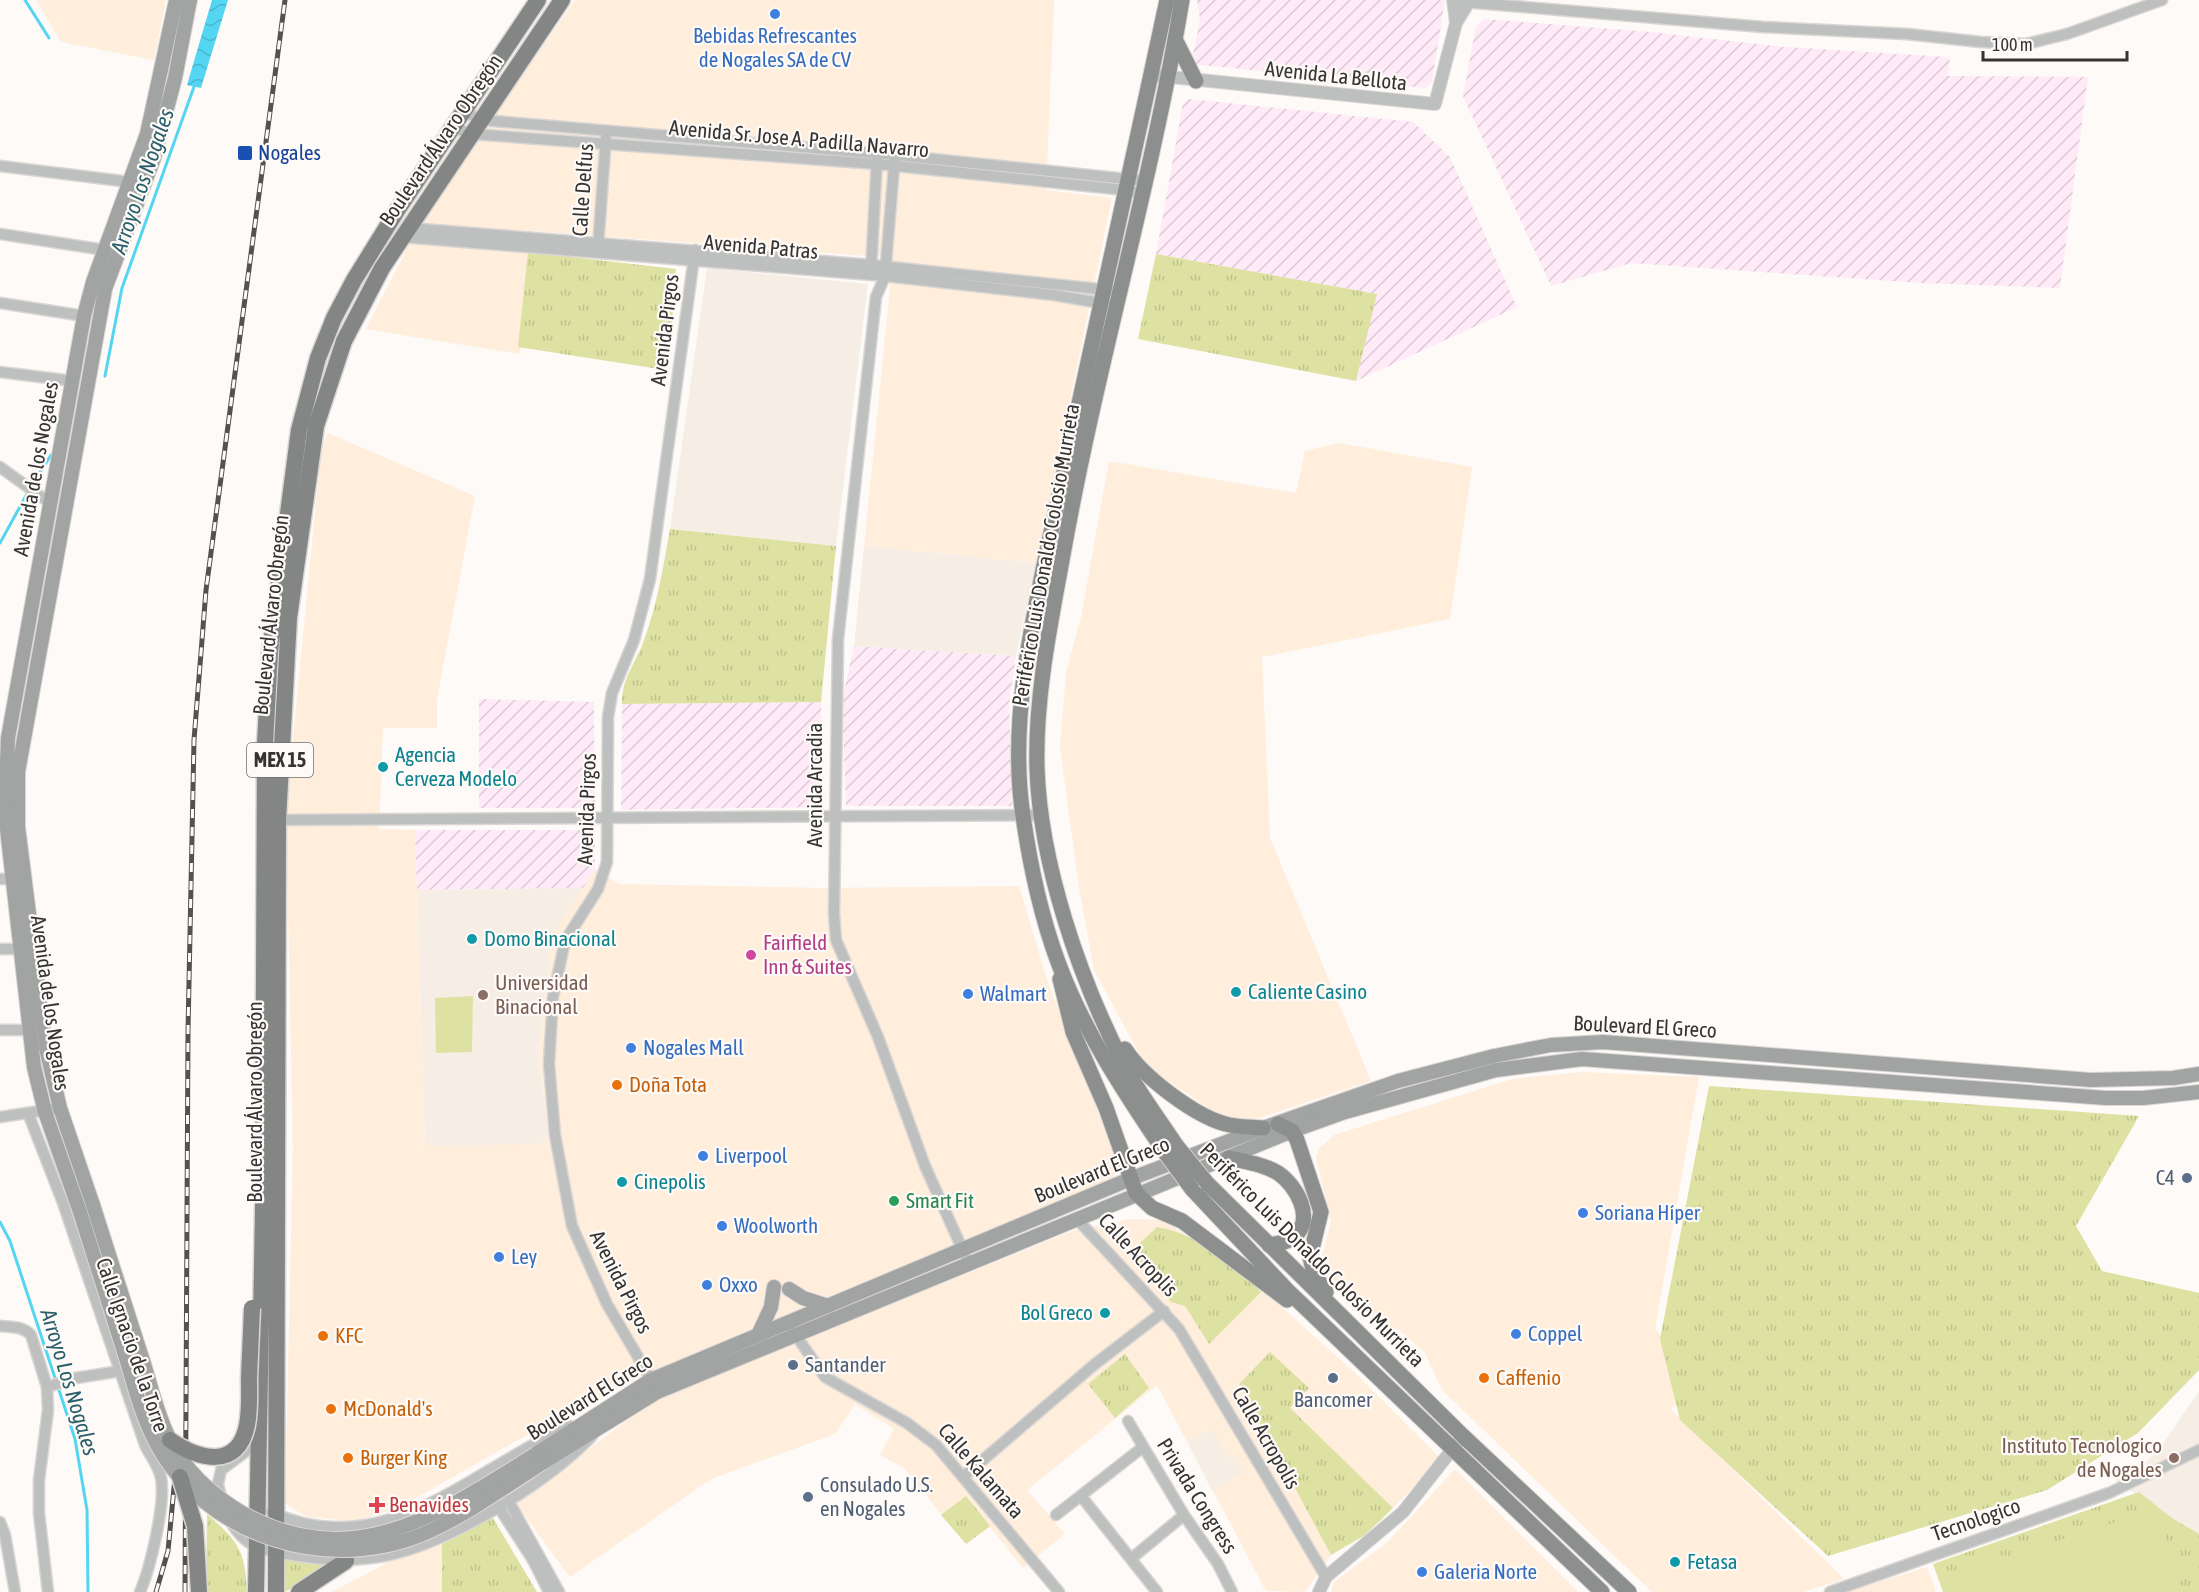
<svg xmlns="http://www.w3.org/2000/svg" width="2199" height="1592" viewBox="0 0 2199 1592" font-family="'Asap Condensed',sans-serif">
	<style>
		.commercial { fill: #ffeedc }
		.industrial { fill: url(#industrial-furrows) }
		.built { fill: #f6eee5 }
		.grass { fill: url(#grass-tufts) }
		.garden { fill: #dde2a3 }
		.water { fill: url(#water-waves) }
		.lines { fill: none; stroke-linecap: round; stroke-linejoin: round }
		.stream { stroke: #54d5f1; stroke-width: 3 }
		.minor-casing { stroke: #d9d6d4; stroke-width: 13 }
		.tertiary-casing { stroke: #d9d6d4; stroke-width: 14 }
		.secondary-casing { stroke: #d9d6d4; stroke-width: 16 }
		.primary-casing { stroke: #d9d6d4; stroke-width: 17 }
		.trunk-casing { stroke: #d9d6d4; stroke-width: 19 }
		.minor { stroke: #bec0bf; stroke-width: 10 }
		.tertiary { stroke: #bec0bf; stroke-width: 12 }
		.secondary { stroke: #a1a4a2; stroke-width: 14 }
		.primary { stroke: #8c8f8d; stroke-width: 15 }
		.trunk { stroke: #838684; stroke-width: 16 }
		.rail-casing { stroke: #545251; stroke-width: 5 }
		.rail { stroke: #fdfaf7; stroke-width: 3; stroke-dasharray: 9; stroke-linecap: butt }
		.secondary-bridge-casing { stroke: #d9d6d4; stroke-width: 16; stroke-linecap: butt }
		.primary-bridge-casing { stroke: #d9d6d4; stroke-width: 17; stroke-linecap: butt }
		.trunk-bridge-casing { stroke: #d9d6d4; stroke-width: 19; stroke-linecap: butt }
		.secondary-bridge { stroke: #a1a4a2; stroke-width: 14 }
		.primary-bridge { stroke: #8c8f8d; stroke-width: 15 }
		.trunk-bridge { stroke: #838684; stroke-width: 16 }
		.shop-dot { fill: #3f7fe0; stroke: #fdfaf7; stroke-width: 2 }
		.transit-dot { fill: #1a4fb4; stroke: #fdfaf7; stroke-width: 2 }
		.culture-dot { fill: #0f9aa8; stroke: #fdfaf7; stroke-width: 2 }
		.hotel-dot { fill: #d1479c; stroke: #fdfaf7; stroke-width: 2 }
		.education-dot { fill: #8d6e63; stroke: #fdfaf7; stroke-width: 2 }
		.food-dot { fill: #e8710a; stroke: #fdfaf7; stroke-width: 2 }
		.service-dot { fill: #5c6f8a; stroke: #fdfaf7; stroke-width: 2 }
		.leisure-dot { fill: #2e9e5b; stroke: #fdfaf7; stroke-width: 2 }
		.health-dot { fill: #e0444e; stroke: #fdfaf7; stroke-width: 2 }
		.labels { text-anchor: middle; stroke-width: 4.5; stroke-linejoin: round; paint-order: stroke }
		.shield { fill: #fdfaf7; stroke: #716f6e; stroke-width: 1.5 }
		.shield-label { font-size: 20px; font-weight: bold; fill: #353433 }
		.shop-label { font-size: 21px; fill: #366cbe; stroke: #fdfaf7; text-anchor: start }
		.street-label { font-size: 21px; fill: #353433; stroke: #fdfaf7 }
		.transit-label { font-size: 21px; fill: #164399; stroke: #fdfaf7; text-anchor: start }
		.culture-label { font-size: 21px; fill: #0d838f; stroke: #fdfaf7; text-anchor: start }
		.hotel-label { font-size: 21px; fill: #b23c85; stroke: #fdfaf7; text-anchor: start }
		.education-label { font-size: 21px; fill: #785e54; stroke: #fdfaf7; text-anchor: start }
		.food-label { font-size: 21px; fill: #c56008; stroke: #fdfaf7; text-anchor: start }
		.service-label { font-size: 21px; fill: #4e5e75; stroke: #fdfaf7; text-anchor: start }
		.leisure-label { font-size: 21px; fill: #27864d; stroke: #fdfaf7; text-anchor: start }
		.health-label { font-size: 21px; fill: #be3a42; stroke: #fdfaf7; text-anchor: start }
		.water-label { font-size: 22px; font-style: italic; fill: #2a5f6b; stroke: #fdfaf7 }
	</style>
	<defs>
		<pattern id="industrial-furrows" width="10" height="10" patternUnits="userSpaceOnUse" patternTransform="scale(1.5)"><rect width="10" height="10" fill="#ffeaf8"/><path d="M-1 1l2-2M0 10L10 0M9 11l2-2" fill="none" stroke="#dbc9d5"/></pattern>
		<pattern id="grass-tufts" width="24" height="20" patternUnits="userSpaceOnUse" patternTransform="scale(1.5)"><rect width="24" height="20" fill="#dde2a3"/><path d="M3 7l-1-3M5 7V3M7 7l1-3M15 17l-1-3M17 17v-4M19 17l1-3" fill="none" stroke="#bec28d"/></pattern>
		<pattern id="water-waves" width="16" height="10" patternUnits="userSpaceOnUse" patternTransform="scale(1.5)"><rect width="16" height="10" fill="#54d5f1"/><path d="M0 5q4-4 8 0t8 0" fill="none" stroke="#4ab7cf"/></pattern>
	</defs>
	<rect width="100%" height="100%" fill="#fdfaf7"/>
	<g class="commercial">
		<path d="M36,0H166L154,60L61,42Z"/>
		<path d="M575,0H1054L1046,190L1112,198L1036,563L864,546L893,258L532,231L520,354L366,329L421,221Z"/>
		<path d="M328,433L475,496L437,699V728H383L379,829L415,830L425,1146L549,1137L538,1053L552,936L595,869L619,884L824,888L1019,886L1047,980L1113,1151L1115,1177L631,1382L516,1441L402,1506L353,1522L305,1516L285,1503L293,1148L286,812L321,450Z"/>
		<path d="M1339,443L1472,467L1450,619L1262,657L1270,838L1371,1081L1247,1122L1216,1113L1146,1066L1094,970L1079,888L1060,747L1066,672L1081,617L1109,461L1296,493L1305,451Z"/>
		<path d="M1582,1072L1699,1077L1655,1329L1712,1393L1670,1408L1844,1579L1803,1592H1652L1442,1390L1425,1353L1398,1329L1382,1328L1324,1274L1321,1260L1331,1221L1316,1157L1320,1148L1334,1135L1512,1079Z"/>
		<path d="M1130,1219L1164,1220L1258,1286L1354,1372L1441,1459L1379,1522L1331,1555L1305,1592L1266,1591L1157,1385L1027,1490L1065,1534L1023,1568L990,1527L966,1544L904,1468L880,1455L894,1429L855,1404L835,1434L711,1479L570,1577L516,1504L651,1402L668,1394L1075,1230Z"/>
		<path d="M1455,1469L1578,1592H1331L1334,1582L1388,1542Z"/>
		<path d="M442,1544V1592H332L394,1559Z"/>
		<path d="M1927,1567L1936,1592H1846Z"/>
	</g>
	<g class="industrial">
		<path d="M1197,0H1445L1432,82L1425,88L1191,64L1200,20Z"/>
		<path d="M1484,19L1651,32L1785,47L1950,57L1948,76L2088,77L2060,288L1921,283L1631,263L1551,286L1463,96L1476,26Z"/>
		<path d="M1189,99L1413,122L1450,157L1517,307L1356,381L1376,294L1156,254L1183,103Z"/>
		<path d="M854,646L1016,656L1009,703L1012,806H846L842,701Z"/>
		<path d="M479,699L594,702L595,808H479Z"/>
		<path d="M821,702V807L621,810L622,704Z"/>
		<path d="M415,830H595V869L583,888L417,890Z"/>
	</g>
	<g class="built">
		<path d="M707,268L868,284L836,546L670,529Z"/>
		<path d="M864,546L1036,563L1016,656L854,646Z"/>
		<path d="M583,888L552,936L538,1053L549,1137L537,1144L425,1146L417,890Z"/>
		<path d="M2199,1391V1536L2115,1480L2139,1468L2161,1447Z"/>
		<path d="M1213,1429L1229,1460L1235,1457L1243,1472L1212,1491L1188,1442Z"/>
	</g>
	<g class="grass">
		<path d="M528,252L676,269L670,350L659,369L518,347Z"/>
		<path d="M1156,254L1377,294L1356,381L1138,339Z"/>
		<path d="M670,529L836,546L821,702L622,704C621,680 635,664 643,643C657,606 663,568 670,529Z"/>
		<path d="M1709,1086L2139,1116L2076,1226L2102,1271L2199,1293V1370L2138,1433L2047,1490L1828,1556L1680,1420L1660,1339Z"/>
		<path d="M1157,1227C1197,1234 1234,1263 1261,1292L1209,1344L1185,1306L1171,1302L1129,1253Z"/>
		<path d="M1270,1352L1309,1388L1290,1408L1393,1508L1365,1535L1331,1555L1239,1384Z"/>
		<path d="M1125,1354L1149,1388L1115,1418L1088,1384Z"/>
		<path d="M2139,1492L2172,1518L2199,1534V1592H1943L1933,1564Z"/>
		<path d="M966,1496L990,1526L966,1544L941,1515Z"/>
		<path d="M207,1514C238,1541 245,1550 247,1592H206Z"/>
		<path d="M491,1515L537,1592H442V1544Z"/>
		<path d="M282,1550L339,1560L285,1592Z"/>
	</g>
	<g class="garden">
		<path d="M473,996L472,1052L436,1053L435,998Z"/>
		<path d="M2156,1509L2183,1592H1960L1959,1584L1966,1570Z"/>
	</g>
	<path class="water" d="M212,0H228L201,88L187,85Z"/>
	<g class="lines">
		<g class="stream">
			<path d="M25,0L49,38"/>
			<path d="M105,376L122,288L195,84"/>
			<path d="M31,486L51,455"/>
			<path d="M0,543L28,492"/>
			<path d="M0,1222L10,1241L56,1381"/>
			<path d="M58,1387L75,1439L87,1510L88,1592"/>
		</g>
		<defs>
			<g id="minor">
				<path d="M1453,1L1763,27L1907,34L1981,42L2026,44L2067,34L2162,0"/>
				<path d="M463,111L482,120L895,155L1146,181"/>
				<path d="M452,127L472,134L877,164L1125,190L1144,194"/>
				<path d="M895,155L885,276L876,297L838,639L834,913L836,940L878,1037L925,1166L969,1264"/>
				<path d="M0,166L130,182"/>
				<path d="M409,228L872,265L1118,291"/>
				<path d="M0,234L105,250"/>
				<path d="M402,237L885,276L1054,295L1106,304"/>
				<path d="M598,247L606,137"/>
				<path d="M871,271L877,158"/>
				<path d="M0,303L84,316"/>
				<path d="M0,372L73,381"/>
				<path d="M0,467L50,503"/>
				<path d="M278,820L1042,815"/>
				<path d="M0,879H20"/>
				<path d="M0,949H26"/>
				<path d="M0,1030H31"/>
				<path d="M28,1113L63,1203L145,1445C150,1455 159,1467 161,1478C166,1503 150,1569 140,1592"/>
				<path d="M0,1117L60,1108"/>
				<path d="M1077,1219L1179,1329L1326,1577"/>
				<path d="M0,1326C11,1327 23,1326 31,1335L47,1387L48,1410L39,1480V1513L48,1592"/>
				<path d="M792,1330L825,1377L907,1423L936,1445L1059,1592"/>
				<path d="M655,1386L607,1304L572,1226L555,1135L549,1064L553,997L565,941L598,889L607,862L608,717L612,693L634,640L650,579L695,250"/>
				<path d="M47,1387L76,1378L120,1371"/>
				<path d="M1128,1421L1184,1515L1218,1564L1232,1592"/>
				<path d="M963,1477L1095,1364L1164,1311"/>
				<path d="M1081,1496L1157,1592"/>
				<path d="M508,1500L559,1592"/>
				<path d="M222,1501L218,1484L221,1470L260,1441"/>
				<path d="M498,1506L533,1560L549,1592"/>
				<path d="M271,1512C385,1565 472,1469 570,1426"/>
				<path d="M1056,1515L1143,1447"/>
				<path d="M229,1519C245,1548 261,1550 292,1555C323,1560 353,1562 384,1556C448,1544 547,1483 592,1436"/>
				<path d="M0,1522L5,1535L15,1592"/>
				<path d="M1132,1558L1184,1515"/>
				<path d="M1830,1592L2109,1493L2199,1450"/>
			</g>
			<g id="tertiary">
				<path d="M1453,0L1456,23"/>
				<path d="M1151,75L1435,104L1456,23L1470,0"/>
				<path d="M1319,1592L1326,1577L1403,1512L1458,1442"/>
			</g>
			<g id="secondary">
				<path d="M93,1205L60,1108L46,1048L18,827V772L105,289L154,158L175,78L190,0"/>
				<path d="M80,1212L45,1112L34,1067L5,811L8,738L84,316L93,282L147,134L176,0"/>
				<path d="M789,1289L803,1298L828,1306"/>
				<path d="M758,1335L771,1307L774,1287"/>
				<path d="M536,1454L651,1380L1130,1179L1263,1128L1398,1081L1494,1056L1551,1045L1603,1042L2091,1080L2173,1078L2199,1074"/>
				<path d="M542,1463L657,1392L1292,1131L1345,1112L1496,1070L1582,1059L2106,1098H2143L2199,1092"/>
			</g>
			<g id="primary">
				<path d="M1176,41L1196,81"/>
				<path d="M1060,979L1073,1032L1106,1108L1136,1193L1152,1208L1182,1221L1287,1300"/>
				<path d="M1125,1049C1143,1077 1198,1119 1230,1125C1241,1127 1252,1127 1263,1128"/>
				<path d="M1278,1124L1292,1131L1297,1140L1321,1212L1310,1257L1314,1274L1326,1292"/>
				<path d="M1176,1145C1159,1119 1139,1093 1124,1065C1080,980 1040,864 1037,768C1035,695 1051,621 1064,549C1097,365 1151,185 1182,0"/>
				<path d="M1164,1151C1124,1092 1083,1030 1058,962C1041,916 1030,865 1023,816C1007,712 1038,596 1059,495C1094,329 1132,165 1167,0"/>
				<path d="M1229,1158C1246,1162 1263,1164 1278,1173C1296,1185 1315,1218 1295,1236C1288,1243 1278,1243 1269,1245"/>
				<path d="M1207,1183L1463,1436L1629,1592"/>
				<path d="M1192,1189L1288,1291L1602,1592"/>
			</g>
			<g id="trunk">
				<path d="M256,1592L263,1211L265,744L270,651L299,430L318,358L334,318L354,280L398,209L538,0"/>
				<path d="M276,1592L278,820L289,618L316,426L344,341L382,268L562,0"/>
				<path d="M299,1592L346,1561"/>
			</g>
		</defs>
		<use href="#minor" class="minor-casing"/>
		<use href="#tertiary" class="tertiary-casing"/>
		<use href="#secondary" class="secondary-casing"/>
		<use href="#primary" class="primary-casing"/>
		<use href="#trunk" class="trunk-casing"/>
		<use href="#minor" class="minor"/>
		<use href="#tertiary" class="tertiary"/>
		<use href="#secondary" class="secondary"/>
		<use href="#primary" class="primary"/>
		<use href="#trunk" class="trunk"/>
		<defs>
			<g id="rail">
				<path d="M156,1592L168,1551L177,1456"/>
				<path d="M185,1592L188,1031L194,740L206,590L285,0"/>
			</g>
		</defs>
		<use href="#rail" class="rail-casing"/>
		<use href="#rail" class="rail"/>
		<defs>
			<g id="secondary-bridge">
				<path d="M93,1205C110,1257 126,1309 143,1361C151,1386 157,1414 169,1438C185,1471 213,1496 244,1514C356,1575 442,1512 536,1454"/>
				<path d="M80,1212C95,1260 110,1308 125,1355C134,1384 141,1414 155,1441C206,1539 332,1576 430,1531C469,1513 506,1486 542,1463"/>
			</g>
			<g id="primary-bridge">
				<path d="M1176,1145L1207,1183"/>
				<path d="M1164,1151L1192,1189"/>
			</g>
			<g id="trunk-bridge">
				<path d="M170,1440C198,1459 238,1471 247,1425C250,1410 249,1393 249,1378C250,1354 251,1331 252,1308"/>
				<path d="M180,1477L195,1526L199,1592"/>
			</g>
		</defs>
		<use href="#secondary-bridge" class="secondary-bridge-casing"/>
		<use href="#primary-bridge" class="primary-bridge-casing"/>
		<use href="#trunk-bridge" class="trunk-bridge-casing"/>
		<use href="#secondary-bridge" class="secondary-bridge"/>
		<use href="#primary-bridge" class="primary-bridge"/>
		<use href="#trunk-bridge" class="trunk-bridge"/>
	</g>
	<g class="shop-dot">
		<circle cx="775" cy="14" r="6"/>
		<circle cx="968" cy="994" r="6"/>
		<circle cx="631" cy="1048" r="6"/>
		<circle cx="703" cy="1156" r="6"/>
		<circle cx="1583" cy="1213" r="6"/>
		<circle cx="722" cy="1226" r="6"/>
		<circle cx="499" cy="1257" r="6"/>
		<circle cx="707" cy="1285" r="6"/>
		<circle cx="1516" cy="1334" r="6"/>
		<circle cx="1422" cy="1572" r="6"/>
	</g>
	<rect class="transit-dot" x="237" y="145" width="16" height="16" rx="3"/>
	<g class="culture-dot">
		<circle cx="383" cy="767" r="6"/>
		<circle cx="472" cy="939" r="6"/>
		<circle cx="1236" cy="992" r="6"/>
		<circle cx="622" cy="1182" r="6"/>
		<circle cx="1105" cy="1313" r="6"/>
		<circle cx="1675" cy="1562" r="6"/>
	</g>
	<circle class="hotel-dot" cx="751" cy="955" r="6"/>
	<g class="education-dot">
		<circle cx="483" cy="995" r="6"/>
		<circle cx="2174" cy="1458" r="6"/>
	</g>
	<g class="food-dot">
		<circle cx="617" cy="1085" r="6"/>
		<circle cx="323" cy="1336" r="6"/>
		<circle cx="1484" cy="1378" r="6"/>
		<circle cx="331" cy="1409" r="6"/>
		<circle cx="348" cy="1458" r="6"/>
	</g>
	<g class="service-dot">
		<circle cx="2187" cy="1178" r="6"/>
		<circle cx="793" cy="1365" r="6"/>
		<circle cx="1333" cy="1378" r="6"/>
		<circle cx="808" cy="1497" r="6"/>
	</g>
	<circle class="leisure-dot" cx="894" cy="1201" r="6"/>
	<path class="health-dot" d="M374 1496h6v6h6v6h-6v6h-6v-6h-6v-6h6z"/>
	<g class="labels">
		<rect class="shield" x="247" y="743" width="66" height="34" rx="4.5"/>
		<g class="shield-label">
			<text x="280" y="767">MEX 15</text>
		</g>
		<g class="shop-label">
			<text x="775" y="43" text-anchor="middle">Bebidas Refrescantes<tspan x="775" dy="24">de Nogales SA de CV</tspan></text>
			<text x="980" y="1001">Walmart</text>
			<text x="643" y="1055">Nogales Mall</text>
			<text x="715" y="1163">Liverpool</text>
			<text x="1595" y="1220">Soriana Híper</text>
			<text x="734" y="1233">Woolworth</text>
			<text x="511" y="1264">Ley</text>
			<text x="719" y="1292">Oxxo</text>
			<text x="1528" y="1341">Coppel</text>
			<text x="1434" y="1579">Galeria Norte</text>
		</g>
		<g class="street-label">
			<text transform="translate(1336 76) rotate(6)" y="7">Avenida La Bellota</text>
			<text transform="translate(799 139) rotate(5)" y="7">Avenida Sr. Jose A. Padilla Navarro</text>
			<text transform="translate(441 140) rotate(-56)" y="7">Boulevard Álvaro Obregón</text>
			<text transform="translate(583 190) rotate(-86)" y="7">Calle Delfus</text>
			<text transform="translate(761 247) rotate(5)" y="7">Avenida Patras</text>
			<text transform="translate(665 330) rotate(-83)" y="7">Avenida Pirgos</text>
			<text transform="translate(36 469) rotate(-80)" y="7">Avenida de los Nogales</text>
			<text transform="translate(1046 555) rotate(-80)" y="7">Periférico Luis Donaldo Colosio Murrieta</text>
			<text transform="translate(271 615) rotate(-84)" y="7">Boulevard Álvaro Obregón</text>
			<text transform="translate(815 785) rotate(-90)" y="7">Avenida Arcadia</text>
			<text transform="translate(587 809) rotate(-88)" y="7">Avenida Pirgos</text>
			<text transform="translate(50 1003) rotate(82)" y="7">Avenida de los Nogales</text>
			<text transform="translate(1645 1027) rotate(3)" y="7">Boulevard El Greco</text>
			<text transform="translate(255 1102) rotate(-90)" y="7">Boulevard Álvaro Obregón</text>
			<text transform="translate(1102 1170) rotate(-22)" y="7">Boulevard El Greco</text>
			<text transform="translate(1138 1255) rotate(47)" y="7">Calle Acroplis</text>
			<text transform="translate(1312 1255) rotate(45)" y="7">Periférico Luis Donaldo Colosio Murrieta</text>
			<text transform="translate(621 1282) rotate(63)" y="7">Avenida Pirgos</text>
			<text transform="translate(132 1345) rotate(71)" y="7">Calle Ignacio de la Torre</text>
			<text transform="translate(590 1397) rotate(-32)" y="7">Boulevard El Greco</text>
			<text transform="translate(1266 1438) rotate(60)" y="7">Calle Acropolis</text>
			<text transform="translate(981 1471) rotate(49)" y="7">Calle Kalamata</text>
			<text transform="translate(1197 1496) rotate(58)" y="7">Privada Congress</text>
			<text transform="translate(1976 1520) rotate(-19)" y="7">Tecnologico</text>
		</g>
		<g class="transit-label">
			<text x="258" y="160">Nogales</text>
		</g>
		<g class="culture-label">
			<text x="395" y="762">Agencia<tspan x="395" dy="24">Cerveza Modelo</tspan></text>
			<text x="484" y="946">Domo Binacional</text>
			<text x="1248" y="999">Caliente Casino</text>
			<text x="634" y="1189">Cinepolis</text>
			<text x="1093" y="1320" text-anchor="end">Bol Greco</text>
			<text x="1687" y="1569">Fetasa</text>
		</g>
		<g class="hotel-label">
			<text x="763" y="950">Fairfield<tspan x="763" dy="24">Inn &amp; Suites</tspan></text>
		</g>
		<g class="education-label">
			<text x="495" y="990">Universidad<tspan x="495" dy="24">Binacional</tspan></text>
			<text x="2162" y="1453" text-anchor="end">Instituto Tecnologico<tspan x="2162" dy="24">de Nogales</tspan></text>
		</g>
		<g class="food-label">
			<text x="629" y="1092">Doña Tota</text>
			<text x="335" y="1343">KFC</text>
			<text x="1496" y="1385">Caffenio</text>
			<text x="343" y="1416">McDonald's</text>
			<text x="360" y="1465">Burger King</text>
		</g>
		<g class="service-label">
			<text x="2175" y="1185" text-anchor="end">C4</text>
			<text x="805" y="1372">Santander</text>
			<text x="1333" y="1407" text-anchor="middle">Bancomer</text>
			<text x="820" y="1492">Consulado U.S.<tspan x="820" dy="24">en Nogales</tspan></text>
		</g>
		<g class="leisure-label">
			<text x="906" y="1208">Smart Fit</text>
		</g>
		<g class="health-label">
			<text x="389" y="1512">Benavides</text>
		</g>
		<g class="water-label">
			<text transform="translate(142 181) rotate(-71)" y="8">Arroyo Los Nogales</text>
			<text transform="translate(70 1382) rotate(73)" y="8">Arroyo Los Nogales</text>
		</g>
	</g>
	<path d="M1983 51v9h144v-9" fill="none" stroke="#353433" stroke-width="3"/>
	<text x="1992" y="51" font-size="18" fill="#353433" stroke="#fdfaf7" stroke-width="4.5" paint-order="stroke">100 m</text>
</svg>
